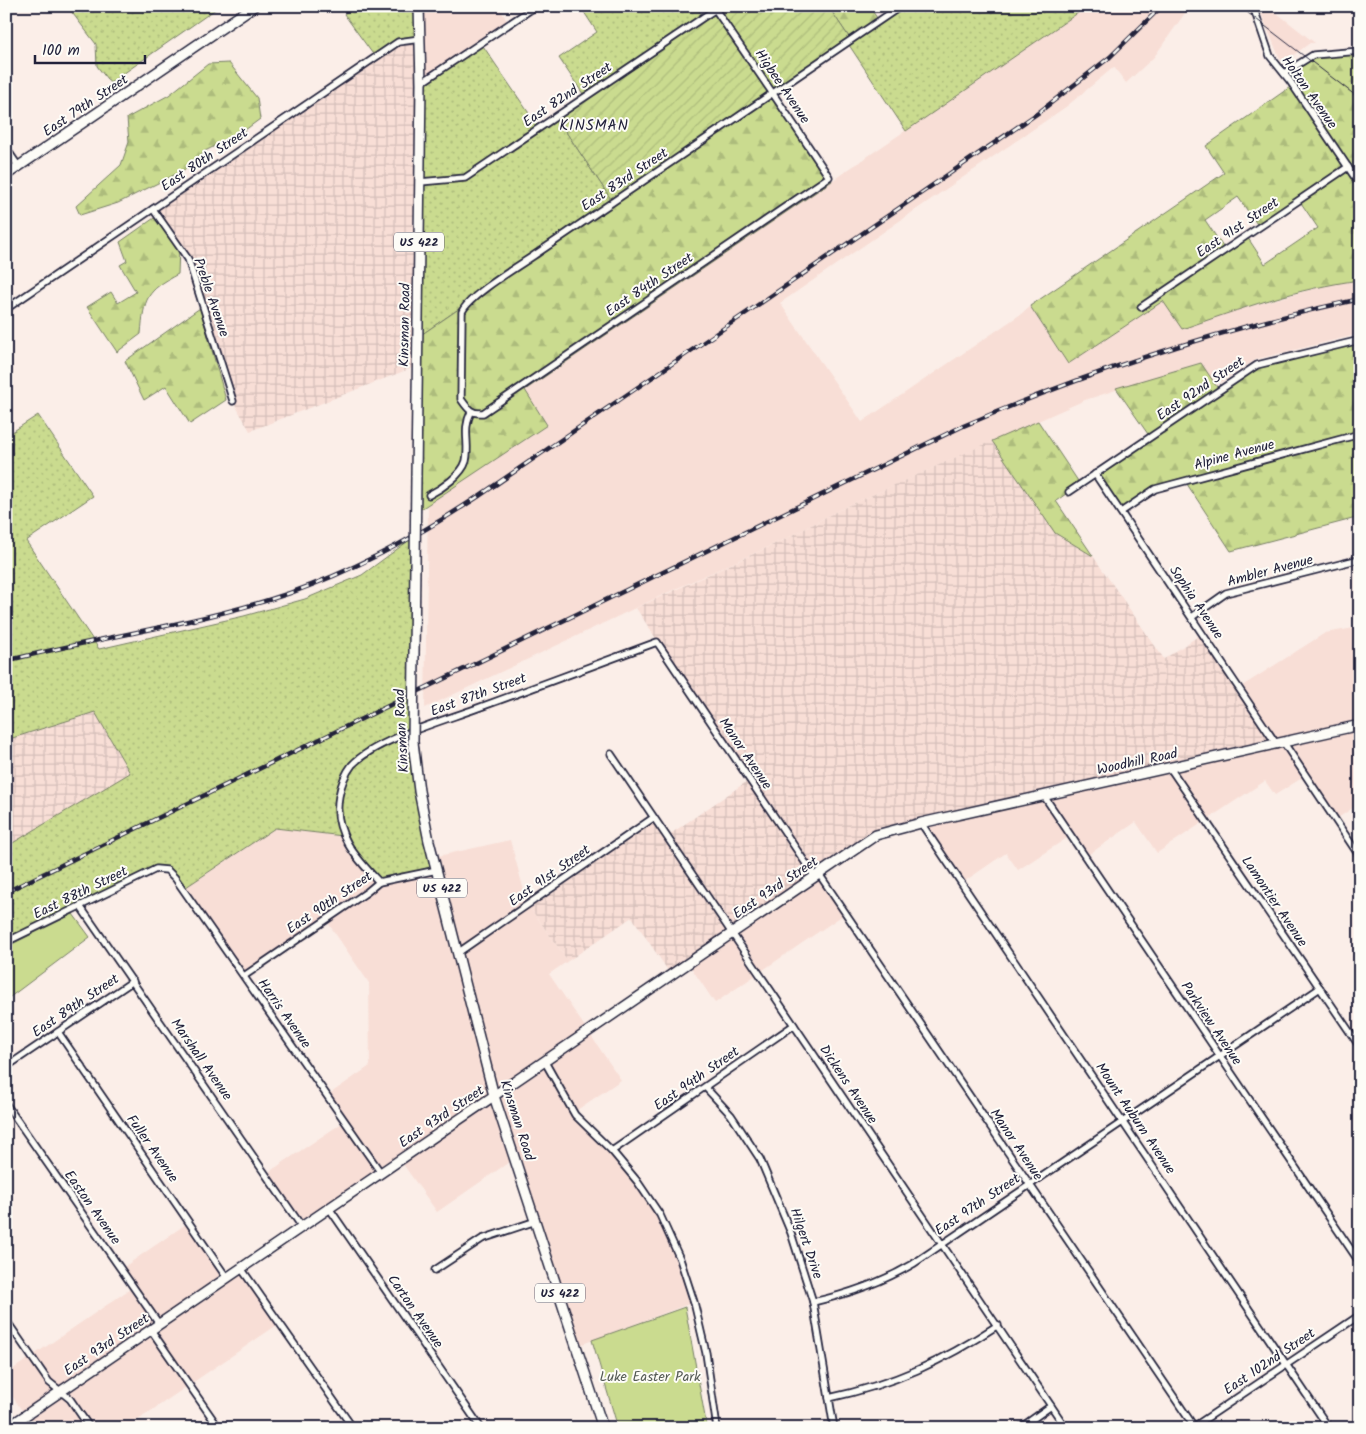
<svg xmlns="http://www.w3.org/2000/svg" width="1366" height="1434" viewBox="0 0 1366 1434" font-family="Kalam,sans-serif">
	<style>
		.built { fill: #f8ded6 }
		.industrial { fill: url(#industrial-grid) }
		.grass { fill: url(#grass-dots); stroke: #767e65 }
		.forest { fill: url(#forest-firs); stroke: #767e65; fill-rule: evenodd }
		.park { fill: #cadb8f; stroke: #767e65 }
		.garden { fill: url(#garden-furrows); stroke: #767e65 }
		.lines { fill: none; stroke-linecap: round; stroke-linejoin: round }
		.minor-casing { stroke: #22223b; stroke-width: 9 }
		.secondary-casing { stroke: #22223b; stroke-width: 12 }
		.primary-casing { stroke: #22223b; stroke-width: 12 }
		.minor { stroke: #fdfcf7; stroke-width: 5.5 }
		.secondary { stroke: #fdfcf7; stroke-width: 9 }
		.primary { stroke: #fdfcf7; stroke-width: 9 }
		.tram { stroke: #22223b; stroke-width: 1 }
		.rail-casing { stroke: #22223b; stroke-width: 4.5 }
		.rail { stroke: #fdfcf7; stroke-width: 2.5; stroke-dasharray: 8; stroke-linecap: butt }
		.primary-bridge-casing { stroke: #22223b; stroke-width: 12; stroke-linecap: butt }
		.primary-bridge { stroke: #fdfcf7; stroke-width: 9 }
		.labels { text-anchor: middle; stroke-width: 4; stroke-linejoin: round; paint-order: stroke }
		.shield { fill: #fdfcf7; stroke: #646373; stroke-width: 1 }
		.shield-label { font-size: 12px; font-weight: bold; fill: #22223b }
		.street-label { font-size: 14px; fill: #22223b; stroke: #fdfcf7 }
		.park-label { font-size: 14px; fill: #545a54; stroke: #fdfcf7 }
		.neighbourhood-label { font-size: 15px; letter-spacing: 1px; fill: #22223b; stroke: #fdfcf7 }
	</style>
	<defs>
		<pattern id="industrial-grid" width="8" height="8" patternUnits="userSpaceOnUse" patternTransform="scale(1.25)"><rect width="8" height="8" fill="#f8ded6"/><path d="M0 4h8M4 0v8" fill="none" stroke="#d4beb9"/></pattern>
		<pattern id="grass-dots" width="8" height="8" patternUnits="userSpaceOnUse" patternTransform="scale(1.25)"><rect width="8" height="8" fill="#cadb8f"/><path d="M2 2h.1M6 6h.1" fill="none" stroke="#adbc7c" stroke-width="1.8" stroke-linecap="round"/></pattern>
		<pattern id="forest-firs" width="22" height="20" patternUnits="userSpaceOnUse" patternTransform="scale(1.25)"><rect width="22" height="20" fill="#cadb8f"/><path d="M5 1l3.5 6h-7zM16 11l3.5 6h-7z" fill="#adbc7c"/></pattern>
		<pattern id="garden-furrows" width="10" height="10" patternUnits="userSpaceOnUse" patternTransform="scale(1.25)"><rect width="10" height="10" fill="#cadb8f"/><path d="M-1 1l2-2M0 10L10 0M9 11l2-2" fill="none" stroke="#adbc7c"/></pattern>
	</defs>
	<rect width="100%" height="100%" fill="#fbeee8"/>
	<filter id="ink" filterUnits="userSpaceOnUse"><feTurbulence type="fractalNoise" baseFrequency=".02" numOctaves="2"/><feDisplacementMap in="SourceGraphic" scale="10" xChannelSelector="R" yChannelSelector="G"/><feConvolveMatrix kernelMatrix="1 2 1 2 8 2 1 2 1" color-interpolation-filters="sRGB"/></filter>
	<g filter="url(#ink)">
		<g class="built">
			<path d="M419,6H498L509,24L421,83Z"/>
			<path d="M1088,6H1190L1154,57L1126,83L1114,67L1067,106L780,303L862,422L1021,314L1030,306L1068,364L1163,300L1240,309L1331,284L1360,280V334L1257,359L1215,386L1200,363L1085,400L837,511L788,538L671,591L425,708L428,504L547,425L525,390Z"/>
			<path d="M1258,6H1275L1273,10L1315,43H1310L1287,60L1280,59Z"/>
			<path d="M1360,627V803L1335,820L1305,776L1275,795L1265,781L1157,853L1136,822L1085,857L1070,836L1018,870L1006,853L962,883L921,823L1239,688L1325,633Z"/>
			<path d="M275,828L343,836L434,857L510,840L528,905L568,961L549,974L621,1080L574,1112L612,1151L660,1215L679,1259L694,1302L577,1346L515,1158L437,1212L400,1160L302,1227L266,1174L345,1121L328,1095L370,1066L369,983L326,920L244,976L183,889Z"/>
			<path d="M819,874L846,913L715,1003L688,963Z"/>
			<path d="M189,1222L227,1278L241,1268L280,1323L126,1428H7L25,1415L6,1387V1374L133,1287L121,1269Z"/>
		</g>
		<g class="industrial">
			<path d="M420,39L417,366L250,431L233,401L188,259L153,209L398,42Z"/>
			<path d="M992,441L1055,533L1093,556L1164,659L1203,633L1277,745L876,835L671,975L632,917L568,961L528,905L653,818L666,837L749,780L636,608L788,538L837,511Z"/>
			<path d="M6,555L139,789L6,863Z"/>
		</g>
		<g class="grass">
			<path d="M67,6H220L110,83L97,66L96,44Z"/>
			<path d="M354,6H419L420,39L398,42L375,57L344,14Z"/>
			<path d="M580,6H696L703,17L585,97L559,58L597,32Z"/>
			<path d="M901,6H1088L906,131L847,42Z"/>
			<path d="M481,43L539,128L556,117L613,202L418,337L421,83Z"/>
			<path d="M38,415L93,496L26,541L99,649L244,616L305,599L362,575L415,536L413,742L437,870L379,882L343,836L275,828L183,889L167,870L156,869L6,942V847L130,773L95,712L6,740V436Z"/>
		</g>
		<g class="forest">
			<path d="M828,6H869L879,21L851,40Z"/>
			<path d="M1360,52V280C1298,288 1240,309 1182,329L1163,301L1068,364L1030,306L1224,173L1206,146L1293,85L1284,73L1311,56ZM1238,197L1259,227L1299,200L1318,228L1265,264L1246,235L1225,250L1205,220Z"/>
			<path d="M229,63L257,98L260,119L241,133L205,151L188,168L118,203L80,215L76,206L121,165L129,142L127,118L169,95L208,64Z"/>
			<path d="M773,93L832,181L525,390L547,425L415,513L418,337Z"/>
			<path d="M157,216L179,247L178,274C146,291 144,298 141,334L117,352L87,307L111,292L118,303L136,292L120,265L127,261L120,242Z"/>
			<path d="M200,308L226,400L190,424L166,386L144,400L125,361Z"/>
			<path d="M1360,340V517L1231,551L1185,481L1155,489L1121,512L1095,474L1150,437L1116,388L1201,363L1219,390L1257,365Z"/>
			<path d="M1038,421L1080,484L1056,501L1093,556L1055,533L992,441Z"/>
		</g>
		<g class="park">
			<path d="M73,914L90,937L6,1000V947Z"/>
			<path d="M685,1307L707,1428H618L592,1340Z"/>
		</g>
		<path class="garden" d="M720,6H828L851,40L613,202L556,117Z"/>
		<g class="lines">
			<defs>
				<g id="minor">
					<path d="M1253,6L1270,56L1290,81L1360,185"/>
					<path d="M715,9L719,15L769,88C789,117 809,147 829,177L483,413C471,414 468,409 461,399L462,312C469,295 522,264 539,252C660,170 780,88 901,6"/>
					<path d="M1284,73L1313,55L1360,51"/>
					<path d="M421,83L536,6"/>
					<path d="M6,148L19,167"/>
					<path d="M420,182L465,178L720,6"/>
					<path d="M153,209L188,259L233,401"/>
					<path d="M1141,307L1348,167"/>
					<path d="M6,309L398,42L420,39"/>
					<path d="M1095,474L1277,745"/>
					<path d="M1069,492L1257,365L1360,340"/>
					<path d="M429,495C441,489 462,475 466,461C470,443 462,430 471,412"/>
					<path d="M1121,512L1155,489L1360,434"/>
					<path d="M1192,617L1226,593L1360,559"/>
					<path d="M1284,743L1360,857"/>
					<path d="M611,754L1066,1428"/>
					<path d="M1170,768L1360,1047"/>
					<path d="M1044,796L1360,1263"/>
					<path d="M921,823L1329,1428"/>
					<path d="M819,874L1195,1428"/>
					<path d="M379,882C356,858 332,832 339,796C341,785 345,774 352,765C375,740 442,721 475,709C536,687 597,664 657,642L815,877"/>
					<path d="M80,906L302,1227"/>
					<path d="M6,942L156,869L167,870L175,878L381,1173"/>
					<path d="M459,952L653,818"/>
					<path d="M244,976L367,892L379,882L437,870"/>
					<path d="M58,1032L227,1278"/>
					<path d="M545,1062L575,1115L612,1151L637,1181L660,1215L680,1259L694,1302L706,1353L717,1428"/>
					<path d="M6,1067L133,981"/>
					<path d="M706,1088L731,1115L760,1159L791,1233L813,1302L834,1428"/>
					<path d="M6,1104L159,1324"/>
					<path d="M612,1151L794,1025"/>
					<path d="M329,1208L481,1428"/>
					<path d="M241,1268L353,1428"/>
					<path d="M435,1270L482,1239L536,1221"/>
					<path d="M813,1302C849,1294 881,1283 913,1264L1320,988"/>
					<path d="M6,1320L49,1382L70,1399L90,1428"/>
					<path d="M151,1330L219,1428"/>
					<path d="M829,1398C894,1384 942,1362 998,1325"/>
					<path d="M1020,1428L1051,1406"/>
					<path d="M1192,1428L1360,1315"/>
				</g>
				<g id="secondary">
					<path d="M6,175L254,6"/>
					<path d="M7,1428L876,835L921,823L1360,725"/>
				</g>
				<g id="primary">
					<path d="M416,477L421,83L419,6"/>
					<path d="M413,742L419,791L429,841L494,1096L603,1428"/>
				</g>
			</defs>
			<use href="#minor" class="minor-casing"/>
			<use href="#secondary" class="secondary-casing"/>
			<use href="#primary" class="primary-casing"/>
			<use href="#minor" class="minor"/>
			<use href="#secondary" class="secondary"/>
			<use href="#primary" class="primary"/>
			<path class="tram" d="M1239,6L1360,99"/>
			<defs>
				<g id="rail">
					<path d="M6,661C100,637 199,624 290,593C358,569 420,535 479,496L1038,113L1110,57L1162,6"/>
					<path d="M6,892L961,427C1090,371 1223,328 1360,299"/>
				</g>
			</defs>
			<use href="#rail" class="rail-casing"/>
			<use href="#rail" class="rail"/>
			<defs>
				<path id="primary-bridge" d="M413,742L416,477"/>
			</defs>
			<use href="#primary-bridge" class="primary-bridge-casing"/>
			<use href="#primary-bridge" class="primary-bridge"/>
		</g>
	</g>
	<g class="labels">
		<g class="shield">
			<rect x="394" y="232.5" width="50" height="19" rx="4"/>
			<rect x="417" y="878.5" width="50" height="19" rx="4"/>
			<rect x="535" y="1283.5" width="50" height="19" rx="4"/>
		</g>
		<g class="shield-label">
			<text x="419" y="246">US 422</text>
			<text x="442" y="892">US 422</text>
			<text x="560" y="1297">US 422</text>
		</g>
		<g class="street-label">
			<text transform="translate(783 86) rotate(56)" y="5">Higbee Avenue</text>
			<text transform="translate(1310 92) rotate(55)" y="5">Holton Avenue</text>
			<text transform="translate(567 94) rotate(-34)" y="5">East 82nd Street</text>
			<text transform="translate(85 105) rotate(-34)" y="5">East 79th Street</text>
			<text transform="translate(204 159) rotate(-34)" y="5">East 80th Street</text>
			<text transform="translate(624 179) rotate(-34)" y="5">East 83rd Street</text>
			<text transform="translate(1237 227) rotate(-34)" y="5">East 91st Street</text>
			<text transform="translate(649 284) rotate(-34)" y="5">East 84th Street</text>
			<text transform="translate(212 297) rotate(71)" y="5">Preble Avenue</text>
			<text transform="translate(404 325) rotate(-89)" y="5">Kinsman Road</text>
			<text transform="translate(1200 388) rotate(-34)" y="5">East 92nd Street</text>
			<text transform="translate(1234 454) rotate(-15)" y="5">Alpine Avenue</text>
			<text transform="translate(1270 570) rotate(-15)" y="5">Ambler Avenue</text>
			<text transform="translate(1197 602) rotate(56)" y="5">Sophia Avenue</text>
			<text transform="translate(478 694) rotate(-20)" y="5">East 87th Street</text>
			<text transform="translate(401 731) rotate(-93)" y="5">Kinsman Road</text>
			<text transform="translate(746 753) rotate(56)" y="5">Manor Avenue</text>
			<text transform="translate(1137 761) rotate(-12)" y="5">Woodhill Road</text>
			<text transform="translate(549 875) rotate(-35)" y="5">East 91st Street</text>
			<text transform="translate(775 887) rotate(-34)" y="5">East 93rd Street</text>
			<text transform="translate(80 892) rotate(-26)" y="5">East 88th Street</text>
			<text transform="translate(1275 901) rotate(56)" y="5">Lamontier Avenue</text>
			<text transform="translate(329 902) rotate(-34)" y="5">East 90th Street</text>
			<text transform="translate(75 1005) rotate(-34)" y="5">East 89th Street</text>
			<text transform="translate(285 1013) rotate(55)" y="5">Harris Avenue</text>
			<text transform="translate(1212 1023) rotate(56)" y="5">Parkview Avenue</text>
			<text transform="translate(202 1059) rotate(55)" y="5">Marshall Avenue</text>
			<text transform="translate(696 1078) rotate(-35)" y="5">East 94th Street</text>
			<text transform="translate(849 1084) rotate(56)" y="5">Dickens Avenue</text>
			<text transform="translate(441 1116) rotate(-34)" y="5">East 93rd Street</text>
			<text transform="translate(1136 1118) rotate(56)" y="5">Mount Auburn Avenue</text>
			<text transform="translate(518 1120) rotate(72)" y="5">Kinsman Road</text>
			<text transform="translate(1017 1144) rotate(56)" y="5">Manor Avenue</text>
			<text transform="translate(153 1148) rotate(55)" y="5">Fuller Avenue</text>
			<text transform="translate(977 1204) rotate(-34)" y="5">East 97th Street</text>
			<text transform="translate(93 1207) rotate(55)" y="5">Easton Avenue</text>
			<text transform="translate(807 1243) rotate(71)" y="5">Hilgert Drive</text>
			<text transform="translate(416 1311) rotate(55)" y="5">Carton Avenue</text>
			<text transform="translate(106 1344) rotate(-34)" y="5">East 93rd Street</text>
			<text transform="translate(1269 1361) rotate(-34)" y="5">East 102nd Street</text>
		</g>
		<g class="park-label">
			<text x="650" y="1381">Luke Easter Park</text>
		</g>
		<g class="neighbourhood-label">
			<text x="594" y="130">KINSMAN</text>
		</g>
	</g>
	<rect width="1366" height="1434" fill="none" stroke="#fdfcf7" stroke-width="25"/>
	<rect x="12" y="12" width="1341" height="1409" fill="none" stroke="#22223b" stroke-width="2" filter="url(#ink)"/>
	<path d="M35 55v8h110v-8" fill="none" stroke="#22223b" stroke-width="2.5"/>
	<text x="42" y="55" font-size="15" fill="#22223b" stroke="#fdfcf7" stroke-width="4" paint-order="stroke">100 m</text>
</svg>
